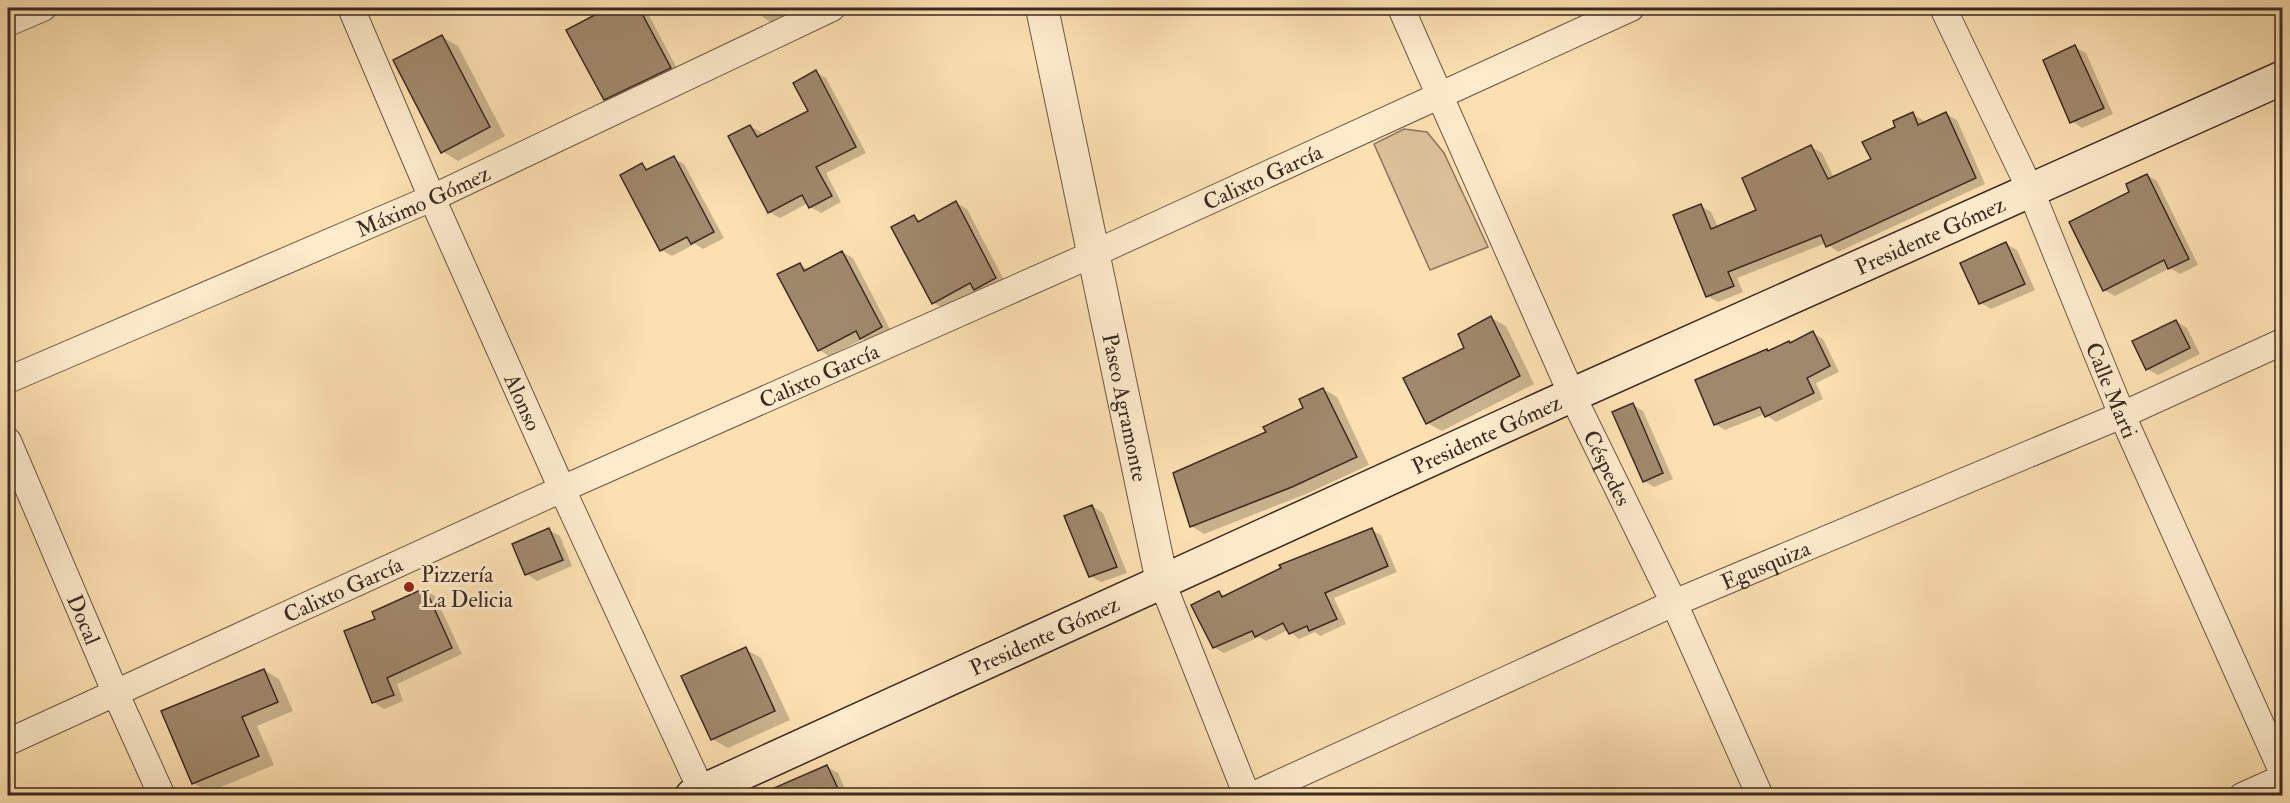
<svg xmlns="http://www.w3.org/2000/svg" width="2290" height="803" viewBox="0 0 2290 803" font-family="'IM FELL Double Pica',serif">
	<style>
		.green { fill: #dbc199; stroke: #8c755e; stroke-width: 1.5 }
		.shadow { fill: #0003 }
		.building { fill: #a0886c; stroke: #3c2922; stroke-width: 1.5 }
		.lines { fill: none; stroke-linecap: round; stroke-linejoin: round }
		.minor-casing { stroke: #6c5746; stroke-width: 28 }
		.tertiary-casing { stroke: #6c5746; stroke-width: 34 }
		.secondary-casing { stroke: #3c2922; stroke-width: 36 }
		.minor { stroke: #fdebcc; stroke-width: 26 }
		.tertiary { stroke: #fdebcc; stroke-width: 32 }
		.secondary { stroke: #fdebcc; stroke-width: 33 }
		.poi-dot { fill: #8f2418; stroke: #fdebcc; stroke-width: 2 }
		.labels { text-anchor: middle; stroke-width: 6; stroke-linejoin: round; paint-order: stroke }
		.street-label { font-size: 22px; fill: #3c2922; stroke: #fdebcc }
		.poi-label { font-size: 22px; fill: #3c2922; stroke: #fdebcc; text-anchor: start }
	</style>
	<rect width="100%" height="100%" fill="#fce0b1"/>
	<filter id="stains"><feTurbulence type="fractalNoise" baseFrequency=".00333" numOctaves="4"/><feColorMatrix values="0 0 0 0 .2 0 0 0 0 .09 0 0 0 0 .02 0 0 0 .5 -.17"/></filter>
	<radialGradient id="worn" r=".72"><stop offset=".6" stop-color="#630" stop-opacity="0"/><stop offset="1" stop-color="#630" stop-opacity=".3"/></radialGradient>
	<path class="green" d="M1404,129L1427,132L1444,153L1488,247L1430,270L1374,144Z"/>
	<g class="shadow">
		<path d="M610,8H645L680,74L615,105L605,99L568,30Z"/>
		<path d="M757,8H805L773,24L763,17Z"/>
		<path d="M442,37L458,46L505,136L458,161L442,151Z"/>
		<path d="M2075,47L2086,53L2113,114L2082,128L2072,121Z"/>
		<path d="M816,72L826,78L866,153L826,173L841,202L821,213L810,207L808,203L780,218L769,212L750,126L761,132L763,136L810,112Z"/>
		<path d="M1912,114L1923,120L1925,124L1946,114L1957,120L1985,184L1838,252L1826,243L1737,278L1743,292L1718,302L1707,296L1701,206L1711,212L1718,227L1758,211L1811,147L1822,153L1834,178L1873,160L1897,127Z"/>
		<path d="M673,158L684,164L724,238L703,249L695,244L672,256L661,250L642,165L650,170Z"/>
		<path d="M2147,175L2157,181L2198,265L2180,274L2170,268L2115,296L2104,290L2132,192Z"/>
		<path d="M956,203L967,209L1006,284L986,295L978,290L944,309L933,302L914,217L922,222Z"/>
		<path d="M2006,244L2017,250L2035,290L1991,309L1981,303Z"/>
		<path d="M842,252L853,258L892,333L872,344L863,339L829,356L819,350L800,264L809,270Z"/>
		<path d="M1491,318L1506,326L1534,384L1442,431L1427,423L1466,348Z"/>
		<path d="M2176,321L2187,328L2200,354L2158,375L2147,369Z"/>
		<path d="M1813,333L1823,339L1839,372L1816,383L1823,399L1776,422L1765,414L1725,430L1715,424L1769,352Z"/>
		<path d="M1323,389L1337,397L1369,465L1306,494L1204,534L1191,526L1268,433L1305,409Z"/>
		<path d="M1633,405L1643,411L1673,479L1654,487L1644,481Z"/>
		<path d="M1092,506L1103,513L1127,573L1101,582L1090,576Z"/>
		<path d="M549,530L560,536L572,566L537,581L527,574L514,544Z"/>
		<path d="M1371,530L1381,535L1397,572L1334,598L1346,624L1320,636L1315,632L1299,639L1288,630L1266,641L1259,637L1224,653L1214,647L1219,593L1225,597Z"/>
		<path d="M425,590L435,596L462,654L397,684L403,701L384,709L373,702L377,620Z"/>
		<path d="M745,649L761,658L790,720L728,748L712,739Z"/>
		<path d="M264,670L279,679L293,711L257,726L274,765L209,792L193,783Z"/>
		<path d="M827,767L838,773L848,796H772Z"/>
	</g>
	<g class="building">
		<path d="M608,8H639L671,68L604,100L566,30Z"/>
		<path d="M442,35L490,127L441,153L393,60Z"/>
		<path d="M2075,45L2104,108L2070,123L2043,60Z"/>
		<path d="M816,70L856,147L816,167L832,196L809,208L802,195L768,213L728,136L750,125L757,137L808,111L793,83Z"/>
		<path d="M1913,112L1918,125L1946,112L1976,178L1826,247L1821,235L1728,272L1734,286L1706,297L1673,215L1701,204L1711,229L1756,210L1742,178L1811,145L1828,179L1871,159L1862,142L1895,127L1893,121Z"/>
		<path d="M674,156L714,232L691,244L687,237L660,251L620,175L642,163L646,170Z"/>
		<path d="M2147,174L2189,259L2168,269L2164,260L2103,291L2069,222L2129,192L2126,184Z"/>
		<path d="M956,201L996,278L974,290L970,283L932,304L891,227L914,215L918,222Z"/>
		<path d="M2006,242L2025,284L1979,304L1960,263Z"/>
		<path d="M842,251L882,327L860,339L856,331L818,351L777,274L800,263L804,271Z"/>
		<path d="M1491,316L1520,376L1426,424L1403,378L1464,348L1458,334Z"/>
		<path d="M2176,320L2190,348L2146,370L2132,341Z"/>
		<path d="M1813,331L1830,366L1807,378L1814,393L1765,417L1760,407L1714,425L1695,380L1767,349L1768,351L1789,341L1790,343Z"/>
		<path d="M1323,388L1357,457L1292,487L1190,527L1173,473L1266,432L1263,427L1303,408L1299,399Z"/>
		<path d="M1633,403L1663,473L1643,482L1612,412Z"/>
		<path d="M1092,505L1117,567L1089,577L1064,516Z"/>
		<path d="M549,528L563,560L525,575L512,544Z"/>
		<path d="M1372,528L1388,566L1325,593L1337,619L1309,631L1307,626L1289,634L1283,623L1255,637L1252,631L1213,648L1191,605L1219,591L1222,597L1281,568L1279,565Z"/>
		<path d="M425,588L452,648L387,678L394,695L372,703L344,631L375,619L372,612Z"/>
		<path d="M746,647L775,711L711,740L681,676Z"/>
		<path d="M264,669L278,702L242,717L259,756L192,784L161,711Z"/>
		<path d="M827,765L841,795H758Z"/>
	</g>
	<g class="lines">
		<defs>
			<g id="minor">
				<path id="s1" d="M351,8L432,198L562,489L704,796"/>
				<path id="s2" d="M1401,8L1572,395L1674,603L1760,796"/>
				<path id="s3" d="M1943,8L2030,189L2122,415L2282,771"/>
				<path d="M8,23L43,8"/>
				<path id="s4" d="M8,380L432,198L832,8"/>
				<path id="s5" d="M8,441L116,694L162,796"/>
				<path d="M1162,582L1247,796"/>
				<path id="s6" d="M8,742L562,489L1093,254L1631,8"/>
				<path id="s7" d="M1251,796L1674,603L2122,415L2282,342"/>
				<path d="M2242,796L2282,778"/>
			</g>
			<g id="tertiary">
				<path id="s8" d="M1042,8L1162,582"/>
			</g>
			<g id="secondary">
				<path id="s9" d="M692,796L1572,395L2282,78"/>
			</g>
		</defs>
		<use href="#minor" class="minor-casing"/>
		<use href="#tertiary" class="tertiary-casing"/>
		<use href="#secondary" class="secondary-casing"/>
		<use href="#minor" class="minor"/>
		<use href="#tertiary" class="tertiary"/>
		<use href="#secondary" class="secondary"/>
	</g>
	<circle class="poi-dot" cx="409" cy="587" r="6"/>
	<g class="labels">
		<g class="street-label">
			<text dy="8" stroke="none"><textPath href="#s6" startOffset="1376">Calixto García</textPath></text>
			<text dy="8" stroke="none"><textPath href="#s4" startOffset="452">Máximo Gómez</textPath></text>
			<text dy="8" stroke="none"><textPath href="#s9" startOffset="1359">Presidente Gómez</textPath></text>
			<text dy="8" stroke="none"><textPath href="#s6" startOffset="890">Calixto García</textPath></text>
			<text dy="8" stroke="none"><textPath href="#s3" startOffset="418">Calle Marti</textPath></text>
			<text dy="8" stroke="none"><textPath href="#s1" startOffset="430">Alonso</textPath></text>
			<text dy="8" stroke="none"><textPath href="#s8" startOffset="408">Paseo Agramonte</textPath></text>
			<text dy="8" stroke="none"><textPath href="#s9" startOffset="873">Presidente Gómez</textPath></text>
			<text dy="8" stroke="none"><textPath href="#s2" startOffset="504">Céspedes</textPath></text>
			<text dy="8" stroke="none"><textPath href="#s7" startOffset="564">Egusquiza</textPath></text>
			<text dy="8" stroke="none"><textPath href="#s6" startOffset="368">Calixto García</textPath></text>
			<text dy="8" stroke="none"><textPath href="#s5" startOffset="194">Docal</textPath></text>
			<text dy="8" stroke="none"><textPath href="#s9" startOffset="387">Presidente Gómez</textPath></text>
		</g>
		<g class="poi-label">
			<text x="421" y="582">Pizzería<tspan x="421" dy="25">La Delicia</tspan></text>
		</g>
	</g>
	<rect width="2290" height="803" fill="none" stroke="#fce0b1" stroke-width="30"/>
	<rect x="9" y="9" width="2272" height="785" fill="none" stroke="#3c2922" stroke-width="3"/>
	<rect x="15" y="15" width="2260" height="773" fill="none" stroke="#3c2922" stroke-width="1.5"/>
	<rect width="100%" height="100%" filter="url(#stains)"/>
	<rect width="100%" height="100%" fill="url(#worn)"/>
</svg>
